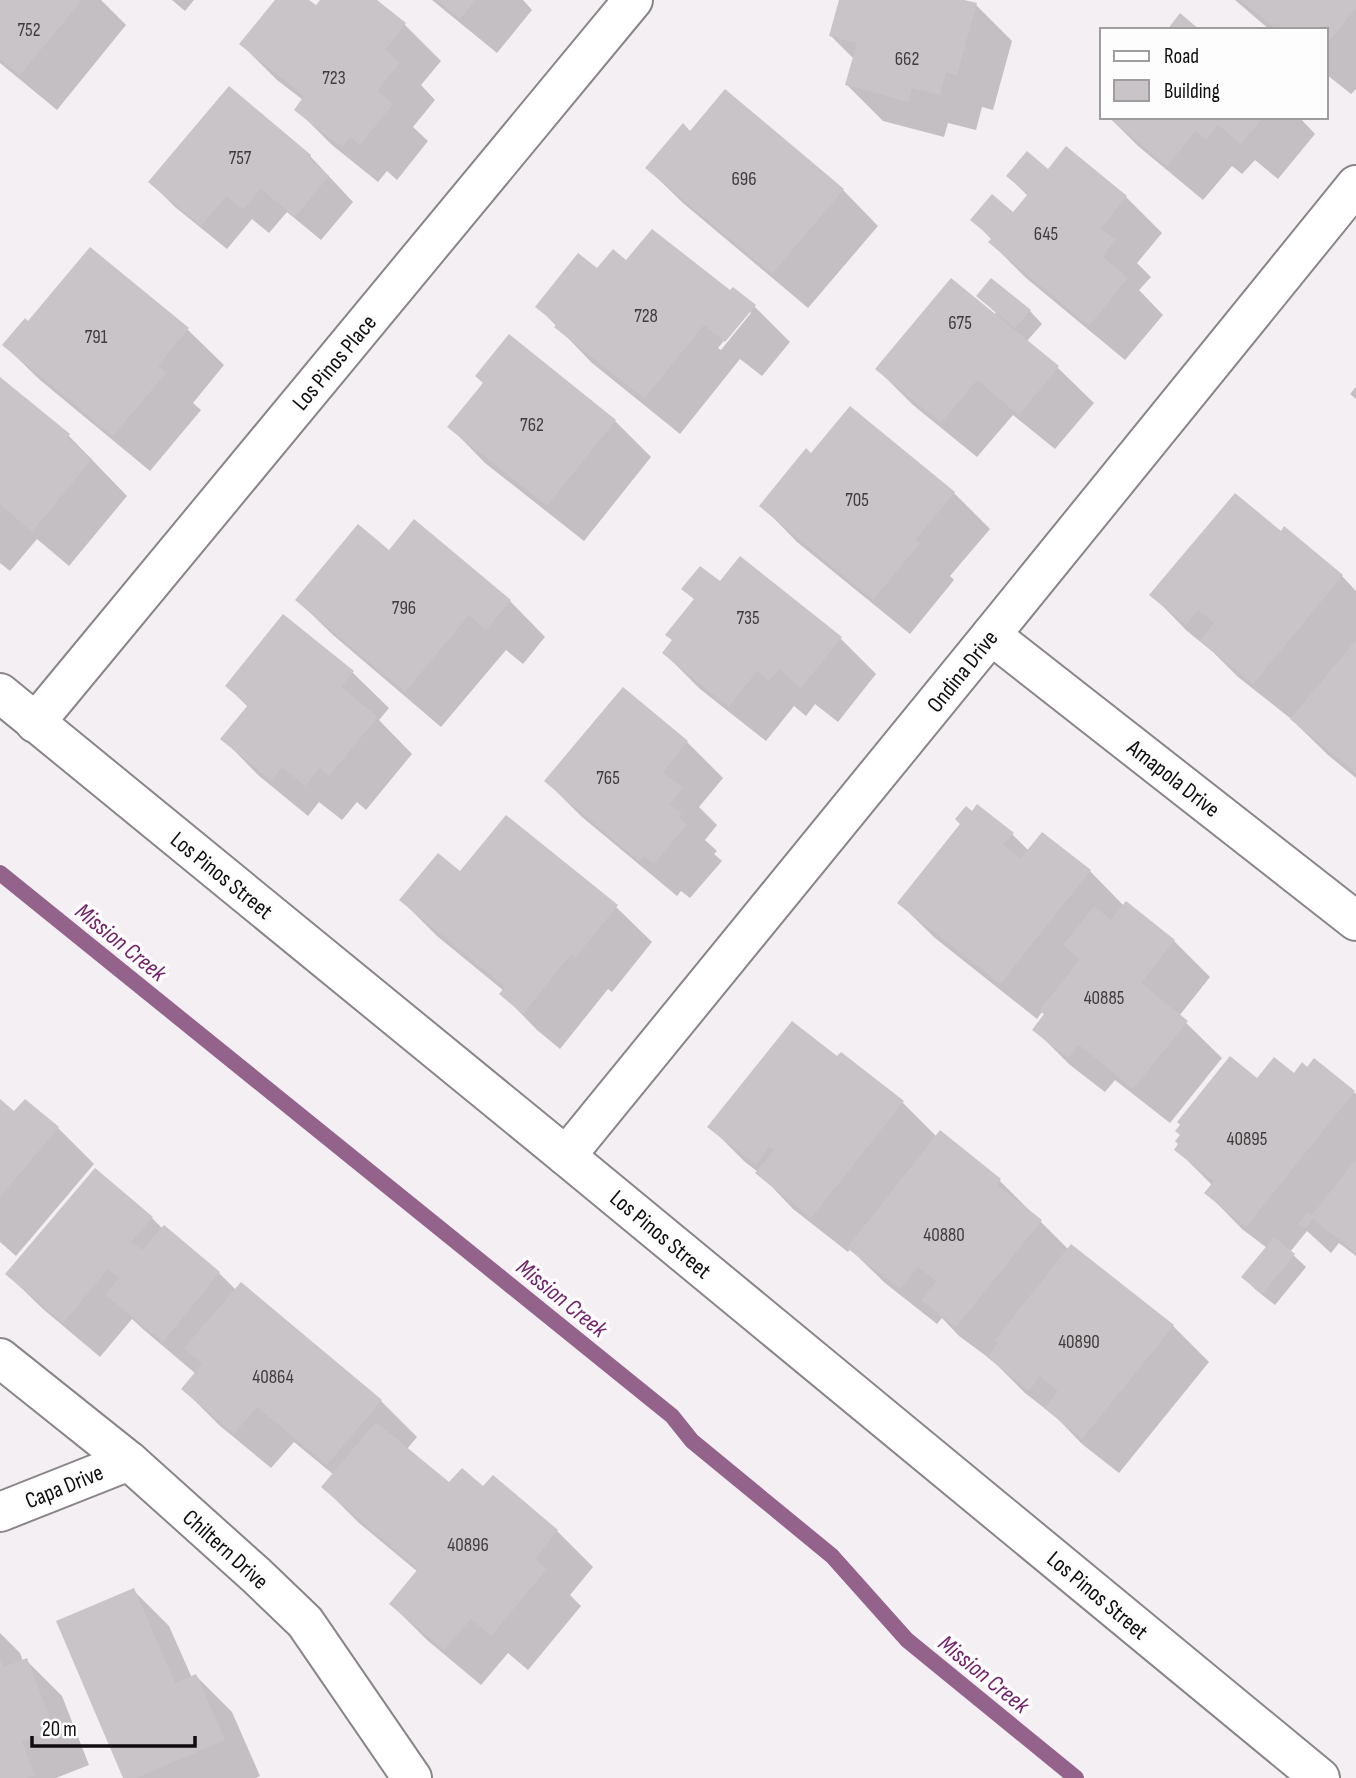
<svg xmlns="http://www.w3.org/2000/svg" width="1356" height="1778" viewBox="0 0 1356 1778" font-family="'Sofia Sans Condensed',sans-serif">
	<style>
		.shadow { fill: #0003; fill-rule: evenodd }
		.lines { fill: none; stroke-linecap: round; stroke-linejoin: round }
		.stream { stroke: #94638c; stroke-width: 16 }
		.building { fill: #c9c4c8 }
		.minor-casing { stroke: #8a8589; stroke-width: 42 }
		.minor { stroke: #fff; stroke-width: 38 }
		.labels { text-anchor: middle; stroke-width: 7; stroke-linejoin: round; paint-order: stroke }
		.number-label { font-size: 19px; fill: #3e3c3d }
		.street-label { font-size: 23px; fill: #100e0f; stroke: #fefdfe }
		.water-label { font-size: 24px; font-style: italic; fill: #74226b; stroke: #fefdfe }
	</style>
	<rect width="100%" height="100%" fill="#f4eff3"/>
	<g class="shadow">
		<path d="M0,0H101L126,25L57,110L0,63Z"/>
		<path d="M172,0H194L185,11Z"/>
		<path d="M277,0H306L316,8L322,0H374L405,25L441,61L421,85L435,100L413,127L428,141L397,180L387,171L378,182L332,145L296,109L303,100L277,80L241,44Z"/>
		<path d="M432,0H523L532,10L497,53Z"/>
		<path d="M841,0H964L976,5L1012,41L993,110L982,107L976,130L948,123L944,137L883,121L847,85L854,59L831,36Z"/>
		<path d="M1235,0H1356V89L1351,94L1326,74V30H1270Z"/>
		<path d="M1109,117H1299L1315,134L1278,179L1255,160L1242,174L1232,166L1203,200L1138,146Z"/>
		<path d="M690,133L843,190L878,226L808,308L683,203L647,168Z"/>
		<path d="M310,156L353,202L321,240L287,212L269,233L252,219L227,249L175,207L150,182Z"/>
		<path d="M1048,171L1126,197L1162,233L1137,263L1151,277L1139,290L1163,315L1125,360L1026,278L990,242L992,240L973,220L1013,215L1028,196L1008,176Z"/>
		<path d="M90,249L188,330L224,365L193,403L201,410L150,471L40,380L4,345L28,323Z"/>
		<path d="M627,263L730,293L754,306L790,342L762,376L740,359L680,434L592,363L537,306L598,271ZM749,310L751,313L721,350L718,348Z"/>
		<path d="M991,280L1030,311L1042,324L1026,342L1058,368L1094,403L1055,449L1013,415L977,457L913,405L877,369L994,315L996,313L978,296Z"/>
		<path d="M510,336L615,421L651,457L584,541L485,463L450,427L485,384Z"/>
		<path d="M0,379L69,436L127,496L69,566L37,539L10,571L0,563Z"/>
		<path d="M1356,387V399L1350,394Z"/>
		<path d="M811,455L954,493L990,529L950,576L954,580L910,634L797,542L762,506Z"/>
		<path d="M1281,533L1342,576L1356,591V778L1328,755L1290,718L1238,677L1213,652L1187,631L1152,595Z"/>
		<path d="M389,552L510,601L545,637L523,664L506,650L441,727L333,635L297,600Z"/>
		<path d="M720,584L840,638L876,674L838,722L815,704L806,716L794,706L766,741L700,689L664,653L673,641L695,600L684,589Z"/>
		<path d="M283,617L353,673L389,708L379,720L412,754L366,810L357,802L342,820L319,802L308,816L258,775L223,739L248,707L227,686Z"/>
		<path d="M623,689L687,742L723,778L699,807L717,825L705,840L717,851L714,854L722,861L690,898L681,891L677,896L582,817L546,781Z"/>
		<path d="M1012,834L1029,851L1090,871L1124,906L1127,903L1174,941L1210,977L1179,1016L1222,1058L1170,1123L1115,1080L1105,1092L1070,1065L1035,1030L1046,1015L1042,1012L1037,1019L935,938L899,903Z"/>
		<path d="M460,873L616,907L652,942L612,992L608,989L560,1049L537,1030L502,994L504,991L437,936L401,900Z"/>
		<path d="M837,1058L903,1103L937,1137L940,1133L1000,1181L1069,1250L1173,1326L1209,1362L1119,1473L1082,1444L1057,1418L1025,1393L993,1361L959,1336L942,1318L937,1324L885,1283L850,1249L848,1252L793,1209L758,1172L745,1162L710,1127Z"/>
		<path d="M1314,1060L1356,1094V1256L1339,1243L1331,1253L1307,1231L1290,1252L1306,1267L1275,1305L1256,1290L1243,1277L1267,1248L1242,1229L1207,1193L1213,1186L1176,1149L1257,1080L1294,1076L1307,1069Z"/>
		<path d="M0,1102L15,1114L58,1128L94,1164L16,1256L0,1242Z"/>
		<path d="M152,1218L163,1229L164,1227L219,1273L236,1290L241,1284L381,1401L417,1437L407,1449L449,1484L483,1489L494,1478L557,1531L593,1567L570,1595L581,1606L528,1670L508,1653L481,1685L427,1640L391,1604L418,1572L359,1523L323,1487L334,1475L294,1442L271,1468L219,1425L183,1389L196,1374L144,1330L132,1319L100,1357L43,1309L7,1274Z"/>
		<path d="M133,1590L169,1626L192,1678L196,1676L232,1712L260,1776L256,1778H125Z"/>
		<path d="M0,1633L20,1653L23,1661L26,1660L62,1696L89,1765L56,1778H0Z"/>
	</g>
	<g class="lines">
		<path class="stream" d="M0,873L672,1416L692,1441L832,1556L907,1640L1076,1778"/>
	</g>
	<g class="building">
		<path d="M0,0H82L20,75L0,59Z"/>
		<path d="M275,0H309L316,5L320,0H377L406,23L385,50L400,62L377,91L393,104L360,145L350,137L342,148L294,110L304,96L239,44Z"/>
		<path d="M437,0H476L460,19Z"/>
		<path d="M839,0H964L977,3L957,75L946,72L940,95L912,88L909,102L845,85L857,43L829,36Z"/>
		<path d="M1240,0H1356V8L1326,45V30H1277Z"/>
		<path d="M1180,13L1200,30H1167Z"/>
		<path d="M229,86L311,155L309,159L329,176L295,217L261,189L243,209L226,196L201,226L148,182Z"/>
		<path d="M725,89L844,189L772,274L645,168L683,123L690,131Z"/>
		<path d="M1108,117H1264L1241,144L1218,125L1206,140L1196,131L1167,166Z"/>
		<path d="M1066,146L1127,196L1101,228L1116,240L1102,256L1128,278L1089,326L988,242L992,238L970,220L992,194L1013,212L1028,194L1006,176L1027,151L1048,169Z"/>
		<path d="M652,229L730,290L733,287L756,305L725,342L704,325L644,399L554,327L557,324L535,307L578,253L597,268L613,249L626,260Z"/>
		<path d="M90,247L189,328L158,366L166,373L113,436L2,345L25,318L28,321Z"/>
		<path d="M951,278L1059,366L1019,415L977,380L941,423L875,369Z"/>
		<path d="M991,278L1031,310L1015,328L976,296Z"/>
		<path d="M509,334L616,420L547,506L447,427L483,383L475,376Z"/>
		<path d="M0,377L70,434L67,438L92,459L32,532L0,504Z"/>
		<path d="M850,406L955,492L915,540L920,543L873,600L759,506L806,448L811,453Z"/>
		<path d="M1235,493L1281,531L1284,526L1343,575L1253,684L1200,641L1214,623L1198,610L1186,625L1149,595Z"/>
		<path d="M414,519L511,600L486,630L469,615L405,692L295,600L358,524L389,550Z"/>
		<path d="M740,556L842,637L801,688L779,669L769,681L757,671L729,707L662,653L672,640L665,635L694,599L681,589L700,566L720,581Z"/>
		<path d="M283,614L354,671L341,687L378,717L329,776L320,767L305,786L282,767L272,781L220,739L248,705L225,686Z"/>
		<path d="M1356,640V773L1290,719Z"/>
		<path d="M623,687L688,741L663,772L683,788L670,804L682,814L679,817L687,824L654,864L644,856L640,862L544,781Z"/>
		<path d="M977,804L1014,833L1003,845L1021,858L1042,832L1091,870L1000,984L897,903L960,824L955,819L966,806L972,811Z"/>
		<path d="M506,815L618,905L576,957L571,954L523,1014L499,994L505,987L399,900L438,853L460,871Z"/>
		<path d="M1126,901L1175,940L1141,983L1188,1021L1133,1089L1079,1045L1068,1058L1032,1030L1044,1014L1039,1011L1080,959L1063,945L1094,906L1111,920Z"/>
		<path d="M792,1021L837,1056L841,1052L904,1101L811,1218L755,1173L774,1150L769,1147L756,1165L707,1127Z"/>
		<path d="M1230,1056L1257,1078L1274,1057L1294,1073L1302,1062L1307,1067L1314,1058L1355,1091L1246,1227L1204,1193L1214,1181L1174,1150L1178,1144L1175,1141L1180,1135L1175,1131L1180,1125L1177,1122Z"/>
		<path d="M0,1099L14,1111L25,1099L59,1127L0,1197Z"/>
		<path d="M940,1130L1001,1179L997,1185L1042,1220L956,1327L921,1300L936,1281L918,1267L900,1289L847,1248Z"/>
		<path d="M1356,1159V1253L1313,1219L1305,1229L1298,1224L1308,1211L1312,1215Z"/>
		<path d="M95,1168L153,1217L131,1242L142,1250L164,1225L220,1272L163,1342L105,1295L119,1278L108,1269L63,1323L5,1274Z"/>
		<path d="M1274,1237L1295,1254L1262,1294L1241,1277Z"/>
		<path d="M1071,1244L1174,1325L1082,1439L1044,1408L1058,1391L1040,1376L1029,1391L987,1357L998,1343L995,1340Z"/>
		<path d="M241,1282L382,1400L327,1465L257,1407L234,1434L181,1389L202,1364L184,1348Z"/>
		<path d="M376,1422L449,1482L462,1468L483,1486L493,1475L558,1530L535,1559L547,1569L491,1636L471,1619L444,1650L389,1604L418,1569L321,1487Z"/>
		<path d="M134,1588L175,1683L196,1674L225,1740L136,1778H123L56,1621Z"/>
		<path d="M0,1658L4,1667L27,1658L54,1729L22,1742L35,1775L26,1778H0Z"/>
	</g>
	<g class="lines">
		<defs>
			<g id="minor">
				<path d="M991,635L1356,921"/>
				<path d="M0,693L566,1156L1320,1778"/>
				<path d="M35,723L633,0"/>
				<path d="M566,1156L991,635L1356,185"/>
				<path d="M0,1358L129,1461L256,1575L305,1622L412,1778"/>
				<path d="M0,1512L129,1461"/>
			</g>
		</defs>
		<use href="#minor" class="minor-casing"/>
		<use href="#minor" class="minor"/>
	</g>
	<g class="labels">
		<g class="number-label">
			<text x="29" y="36">752</text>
			<text x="907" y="65">662</text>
			<text x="334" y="84">723</text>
			<text x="240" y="164">757</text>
			<text x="744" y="185">696</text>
			<text x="1046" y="240">645</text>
			<text x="646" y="322">728</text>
			<text x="960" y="329">675</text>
			<text x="96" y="343">791</text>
			<text x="532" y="431">762</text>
			<text x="857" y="506">705</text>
			<text x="404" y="614">796</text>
			<text x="748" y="624">735</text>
			<text x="608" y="784">765</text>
			<text x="1104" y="1004">40885</text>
			<text x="1247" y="1145">40895</text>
			<text x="944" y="1241">40880</text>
			<text x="1079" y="1348">40890</text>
			<text x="273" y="1383">40864</text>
			<text x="468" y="1551">40896</text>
		</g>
		<g class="street-label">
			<text transform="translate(334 362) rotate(-50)" y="8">Los Pinos Place</text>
			<text transform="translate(962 671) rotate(-51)" y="8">Ondina Drive</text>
			<text transform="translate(1174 778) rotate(38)" y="8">Amapola Drive</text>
			<text transform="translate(222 875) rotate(39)" y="8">Los Pinos Street</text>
			<text transform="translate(661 1234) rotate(40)" y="8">Los Pinos Street</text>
			<text transform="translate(64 1486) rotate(-22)" y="8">Capa Drive</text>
			<text transform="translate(226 1549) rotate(42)" y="8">Chiltern Drive</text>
			<text transform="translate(1098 1595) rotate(40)" y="8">Los Pinos Street</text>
		</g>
		<g class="water-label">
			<text transform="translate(121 942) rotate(39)" y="8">Mission Creek</text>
			<text transform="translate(562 1298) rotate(39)" y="8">Mission Creek</text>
			<text transform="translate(984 1674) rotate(39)" y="8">Mission Creek</text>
		</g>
	</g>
	<rect x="1100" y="28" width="228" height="91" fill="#fefdfe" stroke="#9f9d9e" stroke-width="2"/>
	<rect x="1114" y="51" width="35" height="10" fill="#ffffff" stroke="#9f9d9e" stroke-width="2"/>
	<text x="1164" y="63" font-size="21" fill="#100e0f">Road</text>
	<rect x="1114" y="80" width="35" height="21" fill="#c9c4c8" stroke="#9f9d9e" stroke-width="2"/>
	<text x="1164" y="98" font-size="21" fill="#100e0f">Building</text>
	<path d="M32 1736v10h163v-10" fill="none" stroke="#100e0f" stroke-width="3.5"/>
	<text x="42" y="1736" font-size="21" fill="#100e0f" stroke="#fefdfe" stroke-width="5" paint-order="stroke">20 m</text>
</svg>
